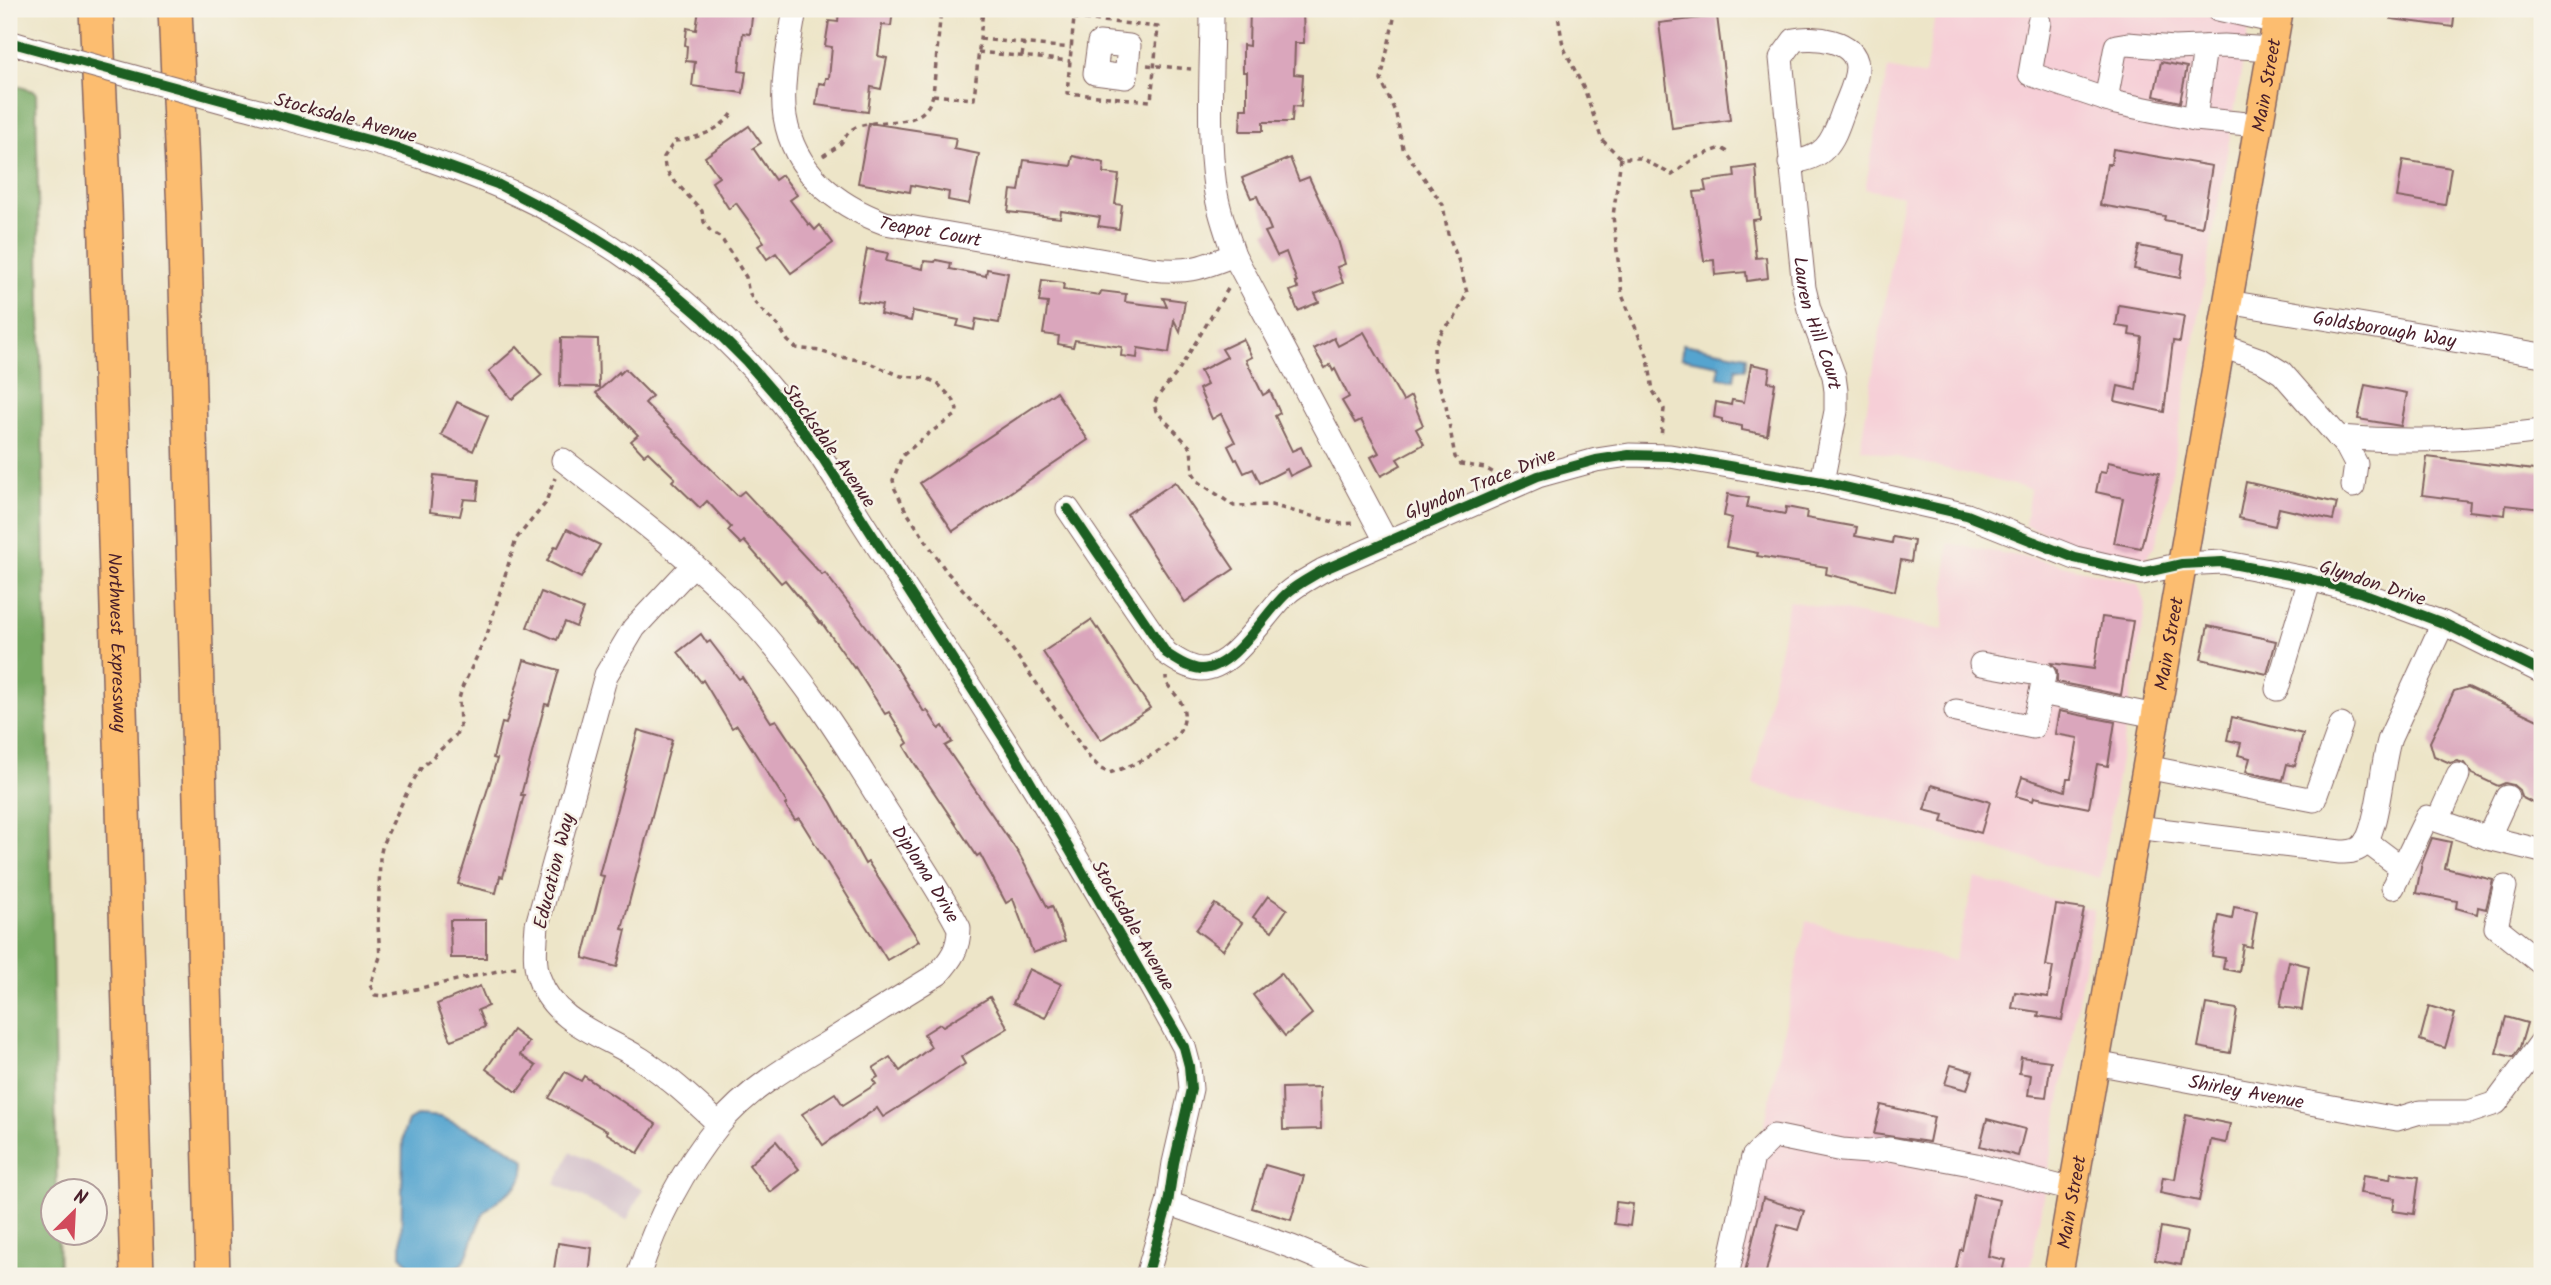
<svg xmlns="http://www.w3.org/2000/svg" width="2551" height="1285" viewBox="0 0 2551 1285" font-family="Kalam,sans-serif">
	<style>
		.built { fill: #f6cfd7 }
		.industrial { fill: #d1bdc9 }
		.forest { fill: #76a863; stroke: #606447; stroke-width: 2 }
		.water { fill: #55a4cf; stroke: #50627d; stroke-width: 2 }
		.building { fill: #daa6bc }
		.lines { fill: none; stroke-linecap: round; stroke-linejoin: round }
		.minor-casing { stroke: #836462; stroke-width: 25 }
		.major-casing { stroke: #836462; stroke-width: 31 }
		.highway-casing { stroke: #836462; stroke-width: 36 }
		.path { stroke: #836462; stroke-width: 3.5; stroke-dasharray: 5 5; stroke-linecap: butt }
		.minor { stroke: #fff; stroke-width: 23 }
		.major { stroke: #fcbd6f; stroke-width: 28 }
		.highway { stroke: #fcbd6f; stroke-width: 33 }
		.minor-bridge-casing { stroke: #836462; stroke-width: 25; stroke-linecap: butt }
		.minor-bridge { stroke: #fff; stroke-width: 23 }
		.cycleway-casing { stroke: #f7f3e8; stroke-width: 15 }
		.cycleway { stroke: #1b5e20; stroke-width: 10 }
		.labels { text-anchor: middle; stroke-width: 5; stroke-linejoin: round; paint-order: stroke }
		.street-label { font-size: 19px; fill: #4a1f2b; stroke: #f7f3e8 }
	</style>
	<rect width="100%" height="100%" fill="#f7f3e8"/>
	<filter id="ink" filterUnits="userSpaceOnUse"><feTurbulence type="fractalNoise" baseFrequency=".0143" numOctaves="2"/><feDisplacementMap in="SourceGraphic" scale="14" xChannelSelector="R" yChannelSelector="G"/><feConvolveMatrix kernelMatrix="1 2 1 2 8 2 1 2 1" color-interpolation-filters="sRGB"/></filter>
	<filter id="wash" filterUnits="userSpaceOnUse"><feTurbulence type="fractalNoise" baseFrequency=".00686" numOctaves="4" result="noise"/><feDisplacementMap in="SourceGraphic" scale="28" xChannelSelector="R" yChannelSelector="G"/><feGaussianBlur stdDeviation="1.57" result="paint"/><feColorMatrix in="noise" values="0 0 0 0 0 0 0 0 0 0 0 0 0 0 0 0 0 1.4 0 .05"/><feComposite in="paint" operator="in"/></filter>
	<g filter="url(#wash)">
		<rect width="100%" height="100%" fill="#ede5c8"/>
		<g class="built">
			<path d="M1936,9H2252L2167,500L2155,545L2143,562L2086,551L2025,525L2030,489L1860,448L1903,196L1865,189L1888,68L1925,76Z"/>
			<path d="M1948,543L2045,561L2138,583L2146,605L2100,878L1753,785L1789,601L1943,630Z"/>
			<path d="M1975,878L2094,910L2029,1276H1734L1806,921L1954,961Z"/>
		</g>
		<path class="industrial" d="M571,1152L643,1189L627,1220L555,1184Z"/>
		<path class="forest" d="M9,83L36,92L57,1190H52V1232L58,1233L59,1276H9Z"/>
		<g class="water">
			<path d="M1683,344L1747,356L1745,369L1736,368L1734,380L1718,377L1720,365L1681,358Z"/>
			<path d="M418,1115L441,1117L504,1146L525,1160C525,1193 502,1191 485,1212C474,1226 470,1259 460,1265C446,1274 428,1272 413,1270L401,1255L403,1134L408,1121Z"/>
		</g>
		<g id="blocks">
			<g class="building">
				<path d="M699,9H753L750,34L743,33L739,71L746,72L743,93L692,86L695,62L686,61L687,46L685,45L687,28L696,30Z"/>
				<path d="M839,9L893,10L891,26L882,25L878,56L887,58L881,89L871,87L868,112L816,105L819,83L825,84L826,78H829L832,47L825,46L829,21L838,22Z"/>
				<path d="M1250,9H1293V11H1303L1304,43H1295L1294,74L1303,75L1301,107L1293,106L1292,122H1263V131H1240L1241,109H1247V72H1243V45L1249,46Z"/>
				<path d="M2392,9H2455L2453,27L2391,19Z"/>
				<path d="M1717,16L1730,120L1672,128L1659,23Z"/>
				<path d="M2161,62L2187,67L2180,102L2154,96Z"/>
				<path d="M869,123L942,134L941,136L956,138L954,149L979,154L969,204L948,200L949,192L911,185L910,192L858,183Z"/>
				<path d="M749,126L761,143L753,148L775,180L782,175L797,195L790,200L809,225L810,224L815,230L820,225L833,243L791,273L776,253L767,259L758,246L764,242L736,203L729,209L712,182L719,177L705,157Z"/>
				<path d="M2113,149L2212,166L2202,227L2164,220L2165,216L2100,205L2107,164H2111Z"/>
				<path d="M1073,156L1104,163L1103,173L1119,175L1115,204L1122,205L1119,229L1098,226L1100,217L1061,211L1060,218L1008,212L1011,190L1019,191L1024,160L1071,166Z"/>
				<path d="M1290,158L1299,181L1309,177L1338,240L1345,264L1337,267L1343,283L1315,294L1319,302L1298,311L1290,291L1298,288L1295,282H1297L1286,252L1277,256L1265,232L1271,230L1257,196L1251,198L1242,178Z"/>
				<path d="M2403,160L2451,168L2445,205L2397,197Z"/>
				<path d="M1756,166L1760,219L1752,220L1756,258L1766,257L1768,278L1747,281L1746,272L1715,275L1714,260L1704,261L1694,192L1706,191L1704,181L1735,177L1734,169Z"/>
				<path d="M2139,246L2184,255L2180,278L2134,269Z"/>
				<path d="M867,249L888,253L886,261L923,269L924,261L935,262L936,260L951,263L950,269L986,276L987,269L1008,273L999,323L976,319L974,330L957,326L959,320L913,311L911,321L880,314L882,305L857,301Z"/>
				<path d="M1042,280L1064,283L1063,290L1100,295L1101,291L1126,294L1125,302L1167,307L1163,298L1185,301L1180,332L1174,320L1169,353L1138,348L1137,358L1121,356L1122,347L1075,340L1073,347L1058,344L1059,336L1043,334L1048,303L1039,302Z"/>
				<path d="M2119,305L2184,316L2180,342L2173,341L2164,412L2115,401L2118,386L2136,390L2142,337L2129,335L2130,328L2116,326Z"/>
				<path d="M1364,332L1403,401L1411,396L1423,425L1416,429L1424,444L1397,459L1401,465L1381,476L1371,457L1379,453L1361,420L1355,423L1342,401L1349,397L1335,369L1333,371L1330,365L1325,368L1314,349L1334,338L1338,346Z"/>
				<path d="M561,338L598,339L599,387L560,386Z"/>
				<path d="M1243,339L1252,357L1246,360L1263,395L1270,391L1280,413L1275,416L1292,451L1301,447L1310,466L1290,476L1287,469L1260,483L1253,469L1244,473L1237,459L1235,460L1228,446L1235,442L1221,414L1212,419L1199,389L1207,385L1200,371L1227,357L1222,349Z"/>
				<path d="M517,347L542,375L512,399L489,371Z"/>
				<path d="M1751,364L1770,368L1768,382L1775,383L1767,435L1742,430V426L1722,422V419L1714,417L1716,402L1731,405L1732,400L1744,402Z"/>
				<path d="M625,369L652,396L645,403L738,496L744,491L822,575L825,573L860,618L895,665L924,712L927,710L939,729L943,726L952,742L945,746L1019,854L1048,908L1052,906L1065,941L1033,953L1013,899L1006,903L980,854L977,856L915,764L904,746L908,743L889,712L885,714L855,667L854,668L821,622L820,623L785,580L781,583L744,541L741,544L728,531L731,527L707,501L700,508L672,481L675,478L648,452L644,455L631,441L638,435L596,393L619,372L620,374Z"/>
				<path d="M2365,385L2407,393L2401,426L2358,419Z"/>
				<path d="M1056,392L1088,440L953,531L920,483Z"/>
				<path d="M457,402L488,416L473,451L441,435Z"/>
				<path d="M2427,457L2542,471V509L2506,505L2505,515L2469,511L2470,501L2422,495Z"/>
				<path d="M2108,462L2159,473L2141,548L2114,543L2123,498L2096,492L2100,472L2106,473Z"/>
				<path d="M434,475L479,480L477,500L464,499L460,516L430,512Z"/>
				<path d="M1175,482L1234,569L1185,602L1127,514Z"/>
				<path d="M2246,482L2337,503L2333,520L2279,508L2275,526L2239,518Z"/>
				<path d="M1728,494L1749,498L1747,507L1785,514L1786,507L1807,511L1806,518L1857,527L1855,536L1892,543L1893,537L1914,541L1911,562L1901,560L1895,591L1826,574L1827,567L1757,556L1758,553L1726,547L1732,518L1724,516Z"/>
				<path d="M567,529L600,545L581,578L547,561L555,546L558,547Z"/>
				<path d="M541,592L583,609L576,627L565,622L557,640L527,627Z"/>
				<path d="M2102,617L2133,621L2121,695L2057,682V671L2051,663L2094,669Z"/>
				<path d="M1091,620L1097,629L1098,628L1150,708L1101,740L1043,652Z"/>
				<path d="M2208,626L2276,641L2267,674L2201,659Z"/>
				<path d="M701,634L707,643L710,641L739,679L742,677L771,722L776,720L831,802L865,864L868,862L919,941L887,960L799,818L795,820L785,805L787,803L737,725L732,728L703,680L701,682L678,652Z"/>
				<path d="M524,660L559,670L549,705L545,704L521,795H524L503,877L500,876L496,893L458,884L497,759L493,758L502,723L506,724Z"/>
				<path d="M2468,687L2542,722V808L2521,797L2519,790L2513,785L2505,783L2498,786L2472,774L2464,763L2457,761L2450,763L2434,756L2430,742L2454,691Z"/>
				<path d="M2059,711L2115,722L2108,766L2097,764L2089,808L2034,797L2033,801L2016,796L2022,777L2065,791L2067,778H2071L2078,738L2055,734Z"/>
				<path d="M2232,717L2303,734L2295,766L2287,764L2283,780L2246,772L2250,758L2238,755L2241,743L2227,740Z"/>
				<path d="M638,730L672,740L622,929L626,930L617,967L583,958L604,876L599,875Z"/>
				<path d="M1932,785L1990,802L1981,833L1942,822L1944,815L1924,810Z"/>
				<path d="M2432,838L2451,842L2445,868L2493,880L2486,909L2478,907L2477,914L2456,908L2457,901L2416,893L2422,863Z"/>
				<path d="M1268,896L1287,909L1272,931L1253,917Z"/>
				<path d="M1215,904L1242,923L1223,950L1196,930Z"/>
				<path d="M2056,905L2084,909L2062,1020L2038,1016L2039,1012L2012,1008L2015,992L2048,997L2053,967L2046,966Z"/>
				<path d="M2234,907L2257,911L2251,947L2243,945L2239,972L2223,969L2225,958L2212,956L2219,916L2232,919Z"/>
				<path d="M450,920H486V958H451Z"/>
				<path d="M2289,961L2309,966L2302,1010L2280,1007Z"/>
				<path d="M1029,969L1061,984L1045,1018L1013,1003Z"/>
				<path d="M1281,973L1312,1014L1285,1036L1253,995Z"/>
				<path d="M480,986L488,1006L478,1010L485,1027L451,1040L437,1004Z"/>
				<path d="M990,997L1008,1028L961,1057L965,1064L915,1097L883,1117L877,1108L823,1145L802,1114L835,1093L843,1105L876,1084L873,1080L878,1077L873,1068L890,1057L900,1071L931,1047L924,1034L940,1024L943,1026Z"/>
				<path d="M2206,1004L2237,1009L2230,1053L2198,1047Z"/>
				<path d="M2429,1006L2455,1014L2445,1048L2420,1040Z"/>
				<path d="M2506,1017L2527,1023L2520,1047L2513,1057L2496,1053Z"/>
				<path d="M513,1030L529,1042L520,1055L536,1066L517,1092L486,1069Z"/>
				<path d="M2021,1057L2051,1061L2046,1097L2028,1095L2031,1075L2019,1073Z"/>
				<path d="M1951,1065L1973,1071L1967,1090L1945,1084Z"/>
				<path d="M565,1072L581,1081L584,1076L656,1124L638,1153L606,1133L607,1131L549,1098Z"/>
				<path d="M1320,1087L1321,1129L1283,1130L1282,1088Z"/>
				<path d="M1881,1105L1934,1117L1929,1142L1874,1134Z"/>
				<path d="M2186,1115L2230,1124L2226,1143L2211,1140L2199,1201L2160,1193L2163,1177L2175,1179Z"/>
				<path d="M1987,1119L2025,1129L2018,1156L1980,1146Z"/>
				<path d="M776,1141L799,1169L770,1192L749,1165Z"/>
				<path d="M1265,1165L1304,1176L1291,1220L1252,1208Z"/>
				<path d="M2391,1173L2419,1177L2414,1214L2393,1211L2395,1198L2360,1193L2363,1175L2390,1179Z"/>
				<path d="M1974,1194L1999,1200L1988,1256L2005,1260L2001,1276H1954L1960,1250H1962Z"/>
				<path d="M1763,1198L1804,1211L1798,1230L1778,1224L1765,1276H1744Z"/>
				<path d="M1616,1202L1633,1204L1630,1226L1614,1224Z"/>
				<path d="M2161,1227L2187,1232L2181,1265L2155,1260Z"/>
				<path d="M558,1243L592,1248L589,1276H553Z"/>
			</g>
		</g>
	</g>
	<g filter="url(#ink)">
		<use href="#blocks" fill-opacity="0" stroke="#836462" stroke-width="2"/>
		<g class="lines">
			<defs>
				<g id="minor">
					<path id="s1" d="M795,9C790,41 780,85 785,117C794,172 836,205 885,223L1152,269C1188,273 1201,268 1234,255"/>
					<path d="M1212,9C1212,67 1207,130 1215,187C1218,211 1227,233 1234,255L1386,541"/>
					<path d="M2218,9L2277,22"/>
					<path d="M2039,22L2030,74L2116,103L2195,119"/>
					<path d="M9,42L29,48"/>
					<path d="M1099,43L1129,46L1126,77L1095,73Z"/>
					<path d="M2205,47L2195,119L2258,125"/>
					<path d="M2106,100L2116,46L2128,44L2174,48L2224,46L2272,49"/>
					<path d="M236,105C351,136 468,162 572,223C651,268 722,329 779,399C808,434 831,472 854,509C880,551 908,592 935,633C1023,767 1108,905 1184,1047L1189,1066L1191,1089L1174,1163L1168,1203L1147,1276"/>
					<path id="s2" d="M1790,163C1803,160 1816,158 1825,148C1835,138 1839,122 1844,109C1849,96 1857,81 1857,67C1856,39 1813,36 1794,40L1781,58L1804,288L1809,309L1834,376L1836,391V411L1822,482"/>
					<path id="s3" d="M2228,302L2542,355"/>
					<path d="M2220,345L2261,360L2282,373L2347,447L2356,464L2353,486"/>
					<path d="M2338,437C2412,443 2470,440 2542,431"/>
					<path id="s4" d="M563,460C626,509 691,557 746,615C802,674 844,741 886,810C911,849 938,887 959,928C959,949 951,959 938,974C900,997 862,1021 824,1045C787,1067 745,1092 718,1126C682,1170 656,1222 638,1276"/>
					<path d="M1068,509L1166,653C1176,660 1188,668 1201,669C1234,669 1263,615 1286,594C1297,584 1310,578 1323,570L1538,476L1596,460L1629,455L1670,456L1822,482L1967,515L2075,558L2142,573L2182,564L2222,562L2310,579L2362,593L2443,623L2542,672"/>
					<path d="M693,565L634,628L606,675L537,925C536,942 533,961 539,978C554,1023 605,1036 641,1059C670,1078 694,1101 719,1124"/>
					<path d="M1981,664L2044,675L2041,693L2156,716"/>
					<path d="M2277,689L2310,579"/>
					<path d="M1956,711L2033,727L2041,693"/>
					<path d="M2146,767L2314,800L2341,725"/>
					<path d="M2438,820L2458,775"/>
					<path d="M2136,827L2340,852C2348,852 2355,852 2361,847C2379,834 2381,762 2390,738L2443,623"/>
					<path d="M2488,838L2507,797"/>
					<path d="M2366,841L2402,868"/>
					<path d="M2393,887L2427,817L2488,838L2542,851"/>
					<path d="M2505,887L2496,927L2542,964"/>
					<path id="s5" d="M2095,1063L2397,1119L2420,1112H2469L2496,1103L2542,1041"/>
					<path d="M1168,1203L1292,1247L1362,1276"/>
					<path d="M1727,1276L1753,1157L1774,1136L1842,1150L1869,1152L1890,1149L1976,1165L2073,1190"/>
				</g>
				<g id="major">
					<path id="s6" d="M2058,1276L2279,9"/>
				</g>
				<g id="highway">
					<path id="s7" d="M96,9L105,207L137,1276"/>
					<path d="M175,9L184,212L213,1276"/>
				</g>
			</defs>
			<use href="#minor" class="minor-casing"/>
			<use href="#major" class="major-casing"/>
			<use href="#highway" class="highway-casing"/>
			<g class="path">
				<path d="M1396,9L1381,80L1396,114L1403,148L1443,205L1448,234L1459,262L1467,293L1454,320L1443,329L1434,347V369L1446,406L1455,457L1461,464L1485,468L1494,473"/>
				<path d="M1557,9L1563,46L1585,91L1602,140L1621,158H1641L1672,175L1695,158L1721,148L1728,152"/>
				<path d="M1074,18L1158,27L1151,101L1067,93Z"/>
				<path d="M980,39L1071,48"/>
				<path d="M978,52L1070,61"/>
				<path d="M1022,56L1024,43"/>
				<path d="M1147,65L1191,69"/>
				<path d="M933,95L974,99L983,9"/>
				<path d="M732,114C719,131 696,139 675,141L664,157L665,167L670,176L702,211L704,222L711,232L721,238L746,277L748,289L753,301L779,327L788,341L796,348L820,351L835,356L864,361L901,376L927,378L938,384L953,399L957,409L956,415L928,434L902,456L893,480L895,489L906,511L946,571L992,621L1090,758L1101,769L1109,773C1135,765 1197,741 1182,705C1178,694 1166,688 1166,677"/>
				<path d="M823,156C828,152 837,148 841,143C847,136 847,131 856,127C885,116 922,132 933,95L941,9"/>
				<path d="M1621,158L1613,216L1622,295L1648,358L1653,391L1664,409L1661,437"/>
				<path d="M1228,289L1177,373L1158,396L1154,404L1156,411L1191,448L1193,473L1199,482L1234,506L1271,505L1341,524L1355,523"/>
				<path d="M516,967L384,996L375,995L370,985L380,957L378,926L380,857L383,843L410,786L421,768L455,736L460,727L459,699L462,688L487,635L516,539L545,504L555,478"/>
			</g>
			<use href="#minor" class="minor"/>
			<use href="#major" class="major"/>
			<use href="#highway" class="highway"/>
			<defs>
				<path id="minor-bridge" d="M29,48L236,105"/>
			</defs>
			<use href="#minor-bridge" class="minor-bridge-casing"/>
			<use href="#minor-bridge" class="minor-bridge"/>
			<defs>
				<g id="cycleway">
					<path d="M9,42L394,147L497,184L574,224L616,250L664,285L704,319L746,361L780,400L822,457L1014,754L1184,1047L1189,1066L1191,1089L1174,1163L1168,1203L1147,1276"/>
					<path d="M1068,509L1166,653C1176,660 1188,668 1201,669C1234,669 1263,615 1286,594C1297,584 1310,578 1323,570L1538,476L1596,460L1629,455L1670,456L1822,482L1967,515L2075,558L2142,573L2182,564L2222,562L2310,579L2362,593L2443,623L2542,672"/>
				</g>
			</defs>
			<use href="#cycleway" class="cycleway-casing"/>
			<use href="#cycleway" class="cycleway"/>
		</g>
	</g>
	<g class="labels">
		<g class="street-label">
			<text dy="7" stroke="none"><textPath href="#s6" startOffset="1209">Main Street</textPath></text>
			<text transform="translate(346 117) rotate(15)" y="7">Stocksdale Avenue</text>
			<text dy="7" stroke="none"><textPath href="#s1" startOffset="308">Teapot Court</textPath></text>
			<text dy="7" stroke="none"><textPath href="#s2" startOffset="494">Lauren Hill Court</textPath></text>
			<text dy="7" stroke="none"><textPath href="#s3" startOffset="159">Goldsborough Way</textPath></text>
			<text transform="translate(830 445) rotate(55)" y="7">Stocksdale Avenue</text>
			<text transform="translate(1480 483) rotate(-22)" y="7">Glyndon Trace Drive</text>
			<text transform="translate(2373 582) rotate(18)" y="7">Glyndon Drive</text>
			<text dy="7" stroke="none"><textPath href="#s7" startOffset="634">Northwest Expressway</textPath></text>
			<text dy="7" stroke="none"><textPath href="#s6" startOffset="642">Main Street</textPath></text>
			<text transform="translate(553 871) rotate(-76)" y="7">Education Way</text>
			<text dy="7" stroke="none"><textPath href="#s4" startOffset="556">Diploma Drive</textPath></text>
			<text transform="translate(1134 925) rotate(60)" y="7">Stocksdale Avenue</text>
			<text dy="7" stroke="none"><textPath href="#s5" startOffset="154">Shirley Avenue</textPath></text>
			<text dy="7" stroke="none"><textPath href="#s6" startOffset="75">Main Street</textPath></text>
		</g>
	</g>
	<rect width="2551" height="1285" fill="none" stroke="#f7f3e8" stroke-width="35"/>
	<g transform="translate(74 1212) rotate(24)"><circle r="33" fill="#f7f3e8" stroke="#b29e9c" stroke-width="2"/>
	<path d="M0-5L12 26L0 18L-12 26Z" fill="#d1495b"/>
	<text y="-10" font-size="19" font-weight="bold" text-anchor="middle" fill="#4a1f2b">N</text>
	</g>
</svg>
